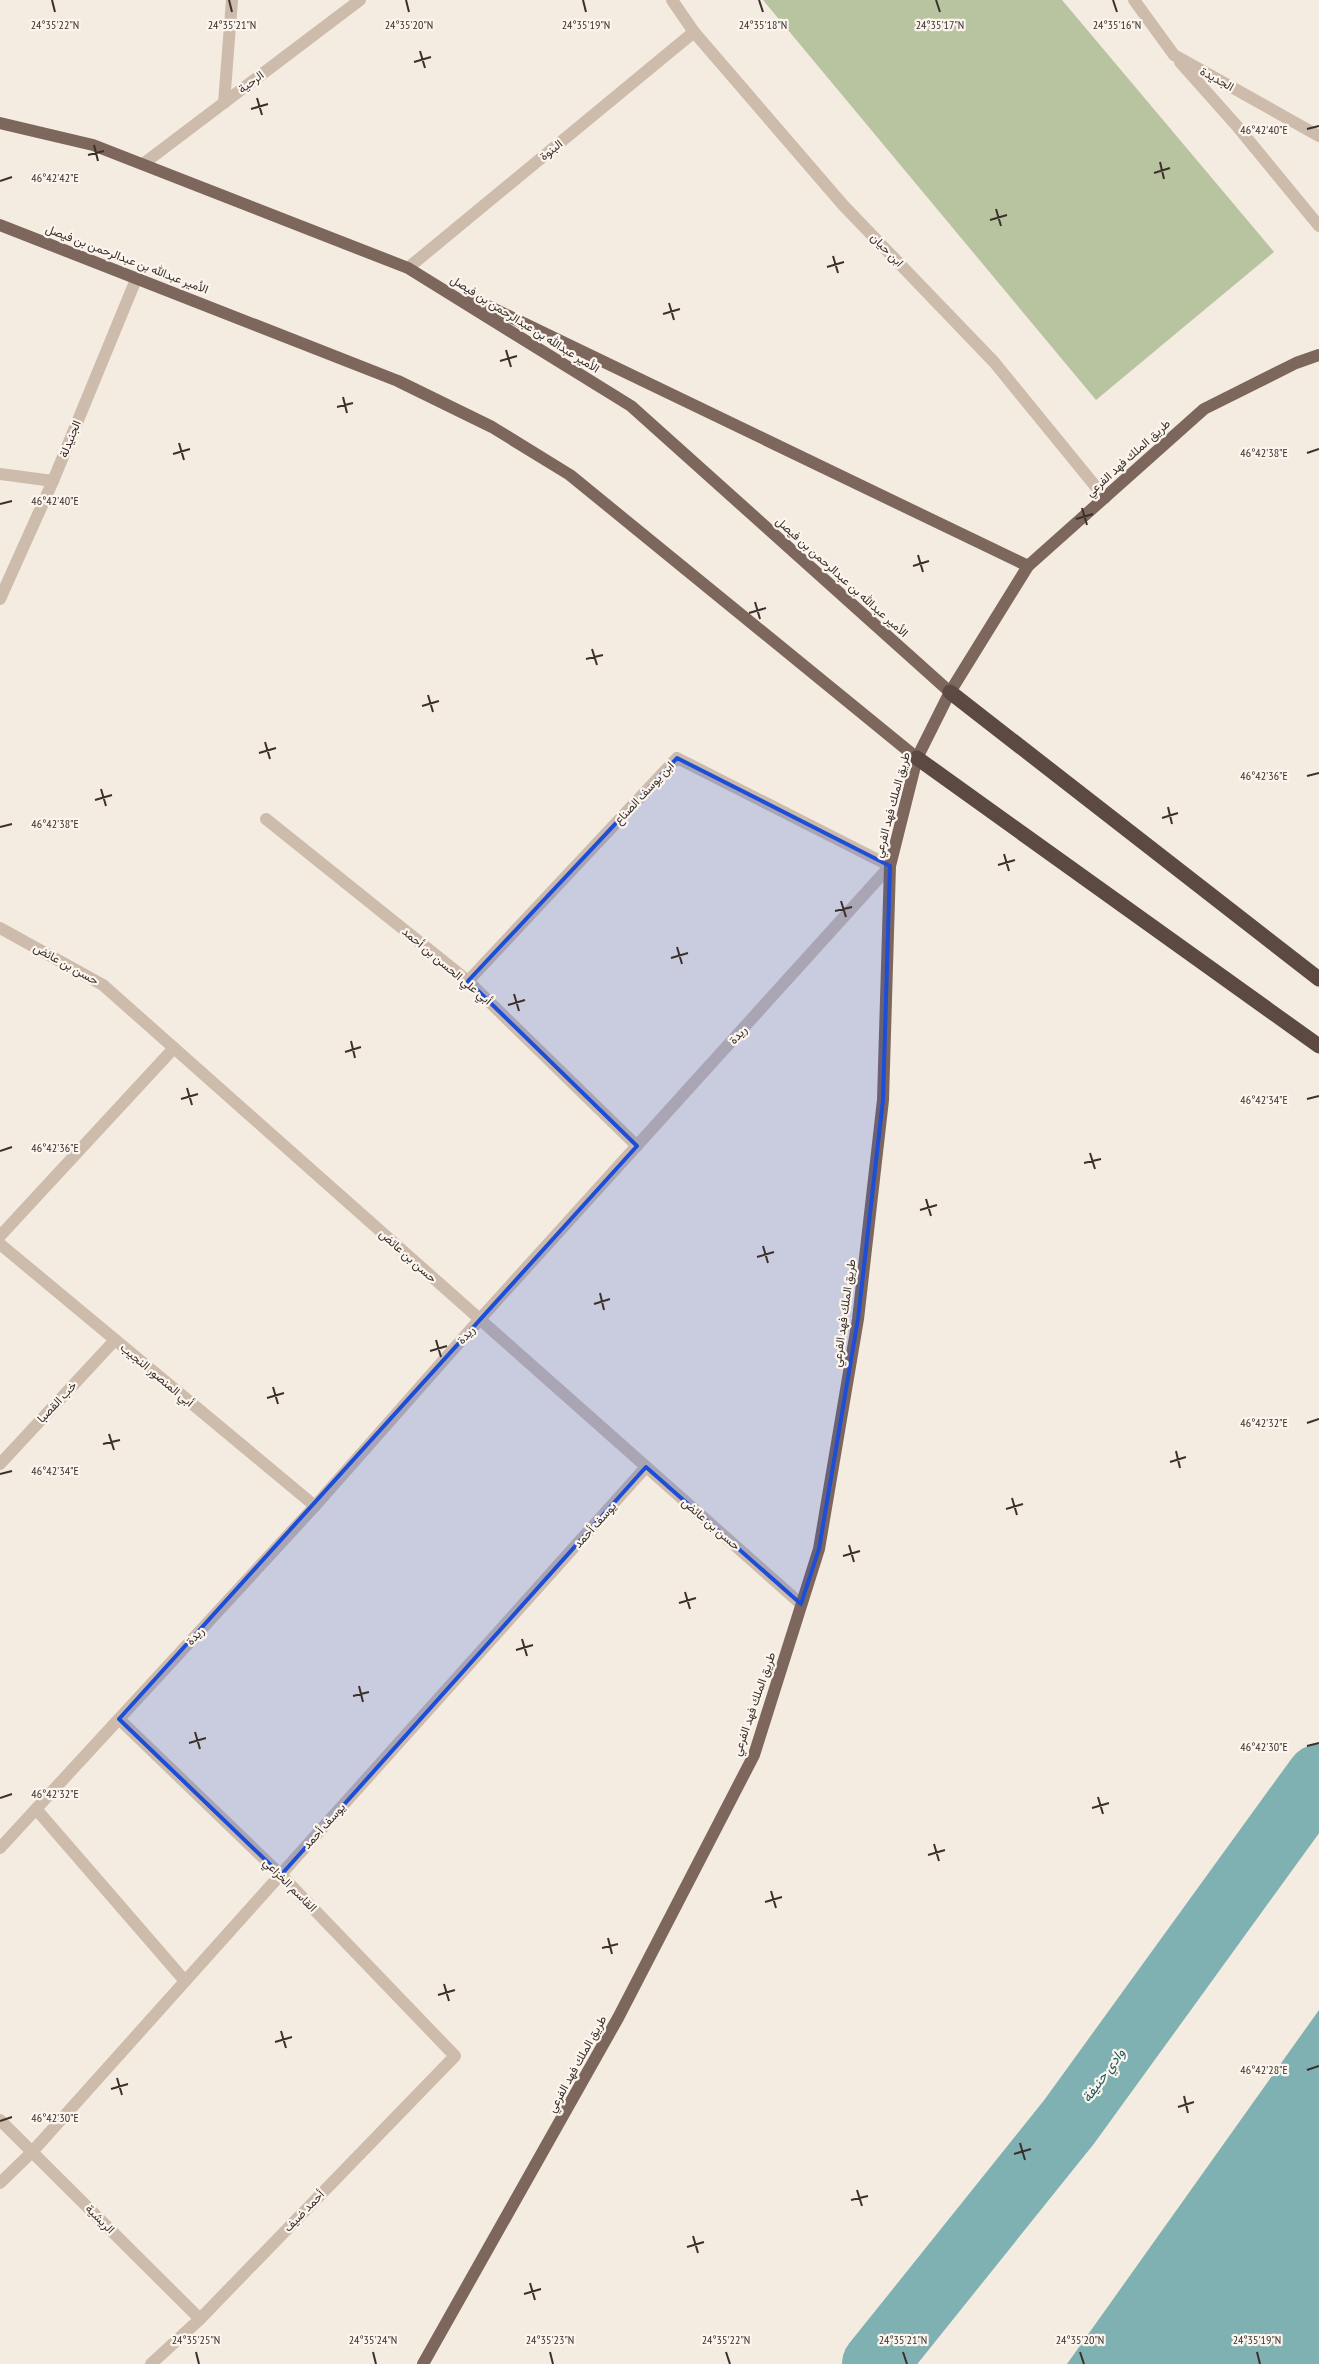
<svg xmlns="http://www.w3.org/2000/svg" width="1319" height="2364" viewBox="0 0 1319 2364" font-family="'PT Sans Narrow',Vazirmatn,sans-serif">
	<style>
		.green { fill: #b8c4a0 }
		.water { fill: #7fb0b2 }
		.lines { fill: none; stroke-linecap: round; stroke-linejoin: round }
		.river { stroke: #7fb0b2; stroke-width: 66 }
		.minor { stroke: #cdbbac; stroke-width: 12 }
		.major { stroke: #7d675c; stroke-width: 12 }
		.highway { stroke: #5c4a42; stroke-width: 15 }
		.marked { fill: #1d4ed8; fill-opacity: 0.2; stroke: #1d4ed8; stroke-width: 4; stroke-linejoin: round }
		.ticks { fill: none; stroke: #3b302b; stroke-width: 2 }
		.labels { text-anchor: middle; stroke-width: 4.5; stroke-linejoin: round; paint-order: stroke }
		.street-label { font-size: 12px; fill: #3b302b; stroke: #fbf5ee }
		.water-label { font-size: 14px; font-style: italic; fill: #1f5a5e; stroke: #fbf5ee }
		.ticks-label { font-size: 12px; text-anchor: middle; fill: #3b302b; stroke: #fbf5ee; stroke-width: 4.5; stroke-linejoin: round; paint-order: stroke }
	</style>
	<rect width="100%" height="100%" fill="#f4ebe1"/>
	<path class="green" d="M763,0H1062L1274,252L1096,400Z"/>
	<path class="water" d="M1319,2010V2364H1067Z"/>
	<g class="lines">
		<path class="river" d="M875,2364L1069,2122L1319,1777"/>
		<g class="minor">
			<path d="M672,0L694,32L843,205L994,362L1105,498"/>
			<path d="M1134,0L1174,55L1319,136"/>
			<path d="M1180,62L1236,125L1319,226"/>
			<path d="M224,103L232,0"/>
			<path d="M143,164L360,0"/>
			<path d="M408,268L694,32"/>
			<path d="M0,474L53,481"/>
			<path d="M0,599L53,481L137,277"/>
			<path d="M266,819L468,981L637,1146"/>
			<path d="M0,928L103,985L801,1604"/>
			<path d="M0,1236L174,1048"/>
			<path d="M0,1244L315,1506"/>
			<path d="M0,1464L115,1340"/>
			<path d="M119,1719L281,1875L455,2056L200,2319L151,2364"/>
			<path d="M36,1809L185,1981"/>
			<path d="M0,1848L315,1506L480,1319L890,866L677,758L468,981"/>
			<path d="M0,2120L200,2319"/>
			<path d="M0,2183L32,2152L646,1467"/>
		</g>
		<g class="major">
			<path d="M0,123L93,145L408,268L631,406L950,692"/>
			<path d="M0,225L398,381L492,427L570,475L917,758"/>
			<path d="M469,297L1028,566"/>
			<path d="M423,2364L618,2018L754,1755L819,1549L858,1319L883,1100L890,866L917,758L950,692L1028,566L1204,409L1296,363L1319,355"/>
		</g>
		<g class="highway">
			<path d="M950,692L1319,979"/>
			<path d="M917,758L1319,1046"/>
		</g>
	</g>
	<path class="marked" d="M677,758L890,866L883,1100L858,1319L819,1549L801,1604L646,1467L281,1875L119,1719L637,1146L468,981Z"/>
	<path class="ticks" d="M52,0L55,12M229,0L232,12M406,0L409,12M583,0L586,12M759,0L763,12M936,0L940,12M1113,0L1117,12M420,51L425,68M414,62L431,57M257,98L262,115M251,109L268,104M1307,129L1319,126M94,145L98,161M88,155L104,151M1160,162L1164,179M1154,173L1170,168M0,181L12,177M996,209L1001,226M990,220L1007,215M833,256L838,273M827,267L844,262M669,303L674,320M663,314L680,309M506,350L511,367M500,361L517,356M343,397L347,413M337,407L353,403M179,443L184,460M1307,453L1319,449M173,454L190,449M0,504L12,501M1082,508L1087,525M1076,519L1093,514M918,555L923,572M913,566L929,561M755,602L760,619M749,613L766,608M592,649L597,665M586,659L603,655M428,695L433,712M422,706L439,701M265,742L270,759M259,753L276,748M1307,776L1319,773M101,789L106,806M95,800L112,795M1168,807L1172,824M1162,818L1178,813M0,827L12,824M1004,854L1009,871M998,865L1015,860M841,901L846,917M835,911L852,907M677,947L682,964M671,958L688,953M514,994L519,1011M508,1005L525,1000M351,1041L355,1058M345,1052L361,1047M187,1088L192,1105M181,1099L198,1094M1307,1099L1319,1096M0,1151L12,1147M1090,1153L1095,1169M1084,1163L1101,1159M926,1199L931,1216M920,1210L937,1205M763,1246L768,1263M757,1257L774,1252M600,1293L604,1310M594,1304L610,1299M436,1340L441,1357M430,1351L447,1346M273,1387L278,1404M267,1398L284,1393M1307,1423L1319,1419M109,1434L114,1450M103,1444L120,1440M1176,1451L1180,1468M1170,1462L1186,1457M0,1474L12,1471M1012,1498L1017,1515M1006,1509L1023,1504M849,1545L854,1562M843,1556L860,1551M685,1592L690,1609M679,1603L696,1598M522,1639L527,1656M516,1650L533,1645M359,1686L363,1702M353,1696L369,1692M195,1732L200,1749M189,1743L206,1738M1307,1746L1319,1743M1098,1797L1103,1814M0,1798L12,1794M1092,1808L1109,1803M934,1844L939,1861M928,1855L945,1850M771,1891L776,1908M765,1902L782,1897M608,1938L612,1954M602,1948L618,1944M444,1984L449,2001M438,1995L455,1990M281,2031L286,2048M275,2042L292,2037M1307,2070L1319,2066M117,2078L122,2095M111,2089L128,2084M1184,2096L1188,2113M1178,2107L1194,2102M0,2121L12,2117M1020,2143L1025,2160M1014,2154L1031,2149M857,2190L862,2206M851,2200L868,2196M693,2236L698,2253M687,2247L704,2242M530,2283L535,2300M524,2294L541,2289M196,2352L199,2364M373,2352L376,2364M550,2352L553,2364M726,2352L730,2364M903,2352L907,2364M1080,2352L1084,2364M1257,2352L1260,2364"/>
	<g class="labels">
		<g class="street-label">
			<text transform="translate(1217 79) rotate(29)" y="4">الجديدة</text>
			<text transform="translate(251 82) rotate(-37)" y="4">الرحية</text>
			<text transform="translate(551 150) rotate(-39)" y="4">البنوة</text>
			<text transform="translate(887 250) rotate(46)" y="4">ابن حيان</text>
			<text transform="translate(127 259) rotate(21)" y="4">الأمير عبدالله بن عبدالرحمن بن فيصل</text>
			<text transform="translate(525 324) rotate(32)" y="4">الأمير عبدالله بن عبدالرحمن بن فيصل</text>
			<text transform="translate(70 439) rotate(-68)" y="4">الجنيدلة</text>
			<text transform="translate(1128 458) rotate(-42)" y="4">طريق الملك فهد الفرعي</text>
			<text transform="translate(842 577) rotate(42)" y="4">الأمير عبدالله بن عبدالرحمن بن فيصل</text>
			<text transform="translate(644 793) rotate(-47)" y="4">ابن يوسف الصناع</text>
			<text transform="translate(892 805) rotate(-75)" y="4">طريق الملك فهد الفرعي</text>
			<text transform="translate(66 964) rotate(29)" y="4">حسن بن عائض</text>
			<text transform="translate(447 966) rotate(40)" y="4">أبي علي الحسن بن أحمد</text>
			<text transform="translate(738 1035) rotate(-48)" y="4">ريدة</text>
			<text transform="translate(408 1256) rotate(42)" y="4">حسن بن عائض</text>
			<text transform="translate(844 1313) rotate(-82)" y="4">طريق الملك فهد الفرعي</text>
			<text transform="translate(466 1335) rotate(-49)" y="4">ريدة</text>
			<text transform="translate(157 1375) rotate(40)" y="4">أبي المنصور النجيب</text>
			<text transform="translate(57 1402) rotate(-47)" y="4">خب القصبا</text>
			<text transform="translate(711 1524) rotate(41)" y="4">حسن بن عائض</text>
			<text transform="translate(595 1525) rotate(-48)" y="4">يوسف أحمد</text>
			<text transform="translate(195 1636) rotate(-47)" y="4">ريدة</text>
			<text transform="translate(754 1704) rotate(-71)" y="4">طريق الملك فهد الفرعي</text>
			<text transform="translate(324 1826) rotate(-48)" y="4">يوسف أحمد</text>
			<text transform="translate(290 1885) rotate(45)" y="4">القاسم الخزاعي</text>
			<text transform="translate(577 2064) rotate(-61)" y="4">طريق الملك فهد الفرعي</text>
			<text transform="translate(304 2211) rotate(-46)" y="4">أحمد ضيف</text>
			<text transform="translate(100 2219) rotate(45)" y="4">الريشية</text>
		</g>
		<g class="water-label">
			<text transform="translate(1103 2075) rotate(-54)" y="5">وادي حنيفة</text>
		</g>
	</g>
	<g class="ticks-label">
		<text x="55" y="29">24°35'22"N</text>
		<text x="232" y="29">24°35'21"N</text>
		<text x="409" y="29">24°35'20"N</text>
		<text x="586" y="29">24°35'19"N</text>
		<text x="763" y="29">24°35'18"N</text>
		<text x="940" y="29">24°35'17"N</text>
		<text x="1117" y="29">24°35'16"N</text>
		<text x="1264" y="134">46°42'40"E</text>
		<text x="55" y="182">46°42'42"E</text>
		<text x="1264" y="457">46°42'38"E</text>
		<text x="55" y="505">46°42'40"E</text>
		<text x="1264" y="780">46°42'36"E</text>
		<text x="55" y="828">46°42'38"E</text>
		<text x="1264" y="1104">46°42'34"E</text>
		<text x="55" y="1152">46°42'36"E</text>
		<text x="1264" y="1427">46°42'32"E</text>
		<text x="55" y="1475">46°42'34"E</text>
		<text x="1264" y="1751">46°42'30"E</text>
		<text x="55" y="1798">46°42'32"E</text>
		<text x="1264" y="2074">46°42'28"E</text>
		<text x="55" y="2122">46°42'30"E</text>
		<text x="196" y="2344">24°35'25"N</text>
		<text x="373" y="2344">24°35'24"N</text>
		<text x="550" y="2344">24°35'23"N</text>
		<text x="726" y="2344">24°35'22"N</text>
		<text x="903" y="2344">24°35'21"N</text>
		<text x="1080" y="2344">24°35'20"N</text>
		<text x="1257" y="2344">24°35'19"N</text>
	</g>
</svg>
